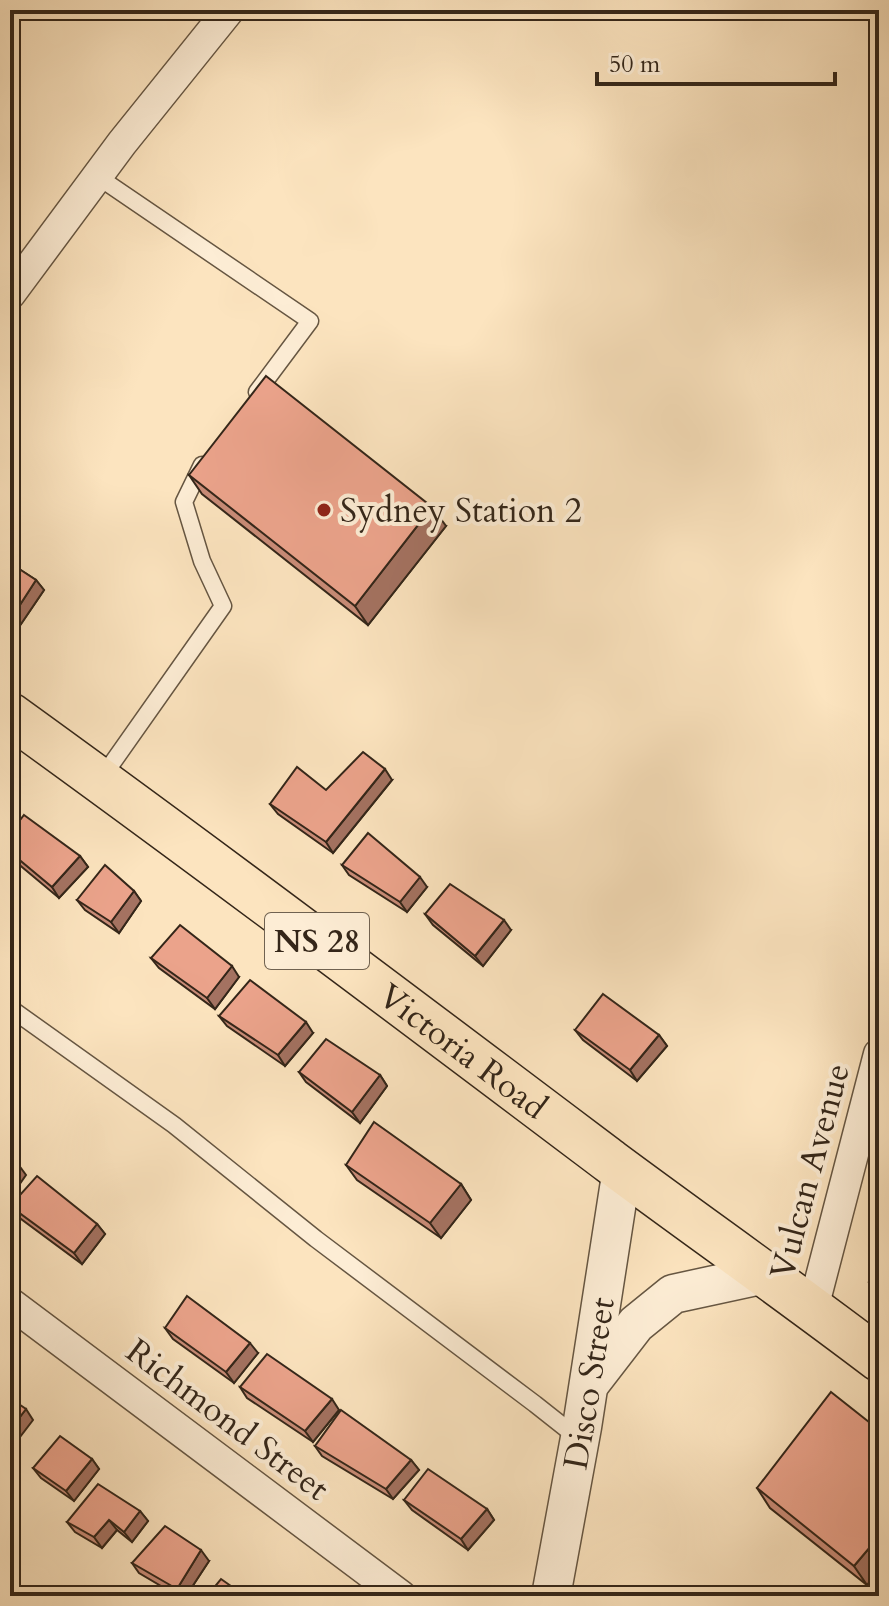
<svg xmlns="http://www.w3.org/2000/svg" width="889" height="1606" viewBox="0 0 889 1606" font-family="Cardo,serif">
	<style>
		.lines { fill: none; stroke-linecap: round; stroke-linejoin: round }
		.service-casing { stroke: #665642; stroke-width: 19 }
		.minor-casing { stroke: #665642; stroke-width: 33 }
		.tertiary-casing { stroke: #665642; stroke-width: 41 }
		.primary-casing { stroke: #342619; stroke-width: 47 }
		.service { stroke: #fdedd5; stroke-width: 16 }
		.minor { stroke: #fdedd5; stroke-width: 30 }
		.tertiary { stroke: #fdedd5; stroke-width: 38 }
		.primary { stroke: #fce4bf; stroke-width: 44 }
		.wall { fill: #ca8c78; stroke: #342619; stroke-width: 2 }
		.shaded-wall { fill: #a47261; stroke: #342619; stroke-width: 2 }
		.building { fill: #eba38b; stroke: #342619; stroke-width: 2 }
		.poi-dot { fill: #8f2418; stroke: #fdedd5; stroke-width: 3 }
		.labels { text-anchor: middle; stroke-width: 8; stroke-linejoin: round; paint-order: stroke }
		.shield { fill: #fdedd5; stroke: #706251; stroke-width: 2 }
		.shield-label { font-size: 32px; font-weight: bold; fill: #342619 }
		.poi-label { font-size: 34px; fill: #342619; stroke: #fdedd5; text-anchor: start }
		.street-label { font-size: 34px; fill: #342619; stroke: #fdedd5 }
	</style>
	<rect width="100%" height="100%" fill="#fce4bf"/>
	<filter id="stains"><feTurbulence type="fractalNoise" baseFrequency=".0025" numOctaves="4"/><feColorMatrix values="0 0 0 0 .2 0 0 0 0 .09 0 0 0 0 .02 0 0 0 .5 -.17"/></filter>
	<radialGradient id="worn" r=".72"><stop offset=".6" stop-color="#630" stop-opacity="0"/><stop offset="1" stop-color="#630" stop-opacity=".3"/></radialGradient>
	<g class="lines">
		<defs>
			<g id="service">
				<path d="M97,176L310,321L257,392"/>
				<path d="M101,779L223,606L202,561L184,502L202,465"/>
				<path d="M10,1008L174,1125L316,1239L535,1404L578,1438"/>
			</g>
			<g id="minor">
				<path d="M10,294L122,143L229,10"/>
				<path d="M10,1303L401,1596"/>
				<path d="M813,1308L879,1054"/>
			</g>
			<g id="tertiary">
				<path d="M592,1381L636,1324L673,1294L765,1274"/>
				<path id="s1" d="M551,1596L582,1427L622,1169"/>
			</g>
			<g id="primary">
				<path id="s2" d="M10,715C212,861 412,1012 611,1162C700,1228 791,1292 879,1359"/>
			</g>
		</defs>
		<use href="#service" class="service-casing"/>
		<use href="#minor" class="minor-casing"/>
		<use href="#tertiary" class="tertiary-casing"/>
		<use href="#primary" class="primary-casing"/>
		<use href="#service" class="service"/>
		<use href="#minor" class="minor"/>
		<use href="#tertiary" class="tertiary"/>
		<use href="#primary" class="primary"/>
	</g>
	<g class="wall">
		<path d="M189,475L446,526L368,625L202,494Z"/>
		<path d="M10,563L36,580L44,590L21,624L10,617Z"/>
		<path d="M392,780L333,853L278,814L270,804L326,790Z"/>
		<path d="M10,833L80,856L88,867L59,898L10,857Z"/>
		<path d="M342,865L427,887L407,912L349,875Z"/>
		<path d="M134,891L141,901L119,933L85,910L77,900Z"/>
		<path d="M425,914L511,930L483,966L433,925Z"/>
		<path d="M151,958L239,977L215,1009L159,968Z"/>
		<path d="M219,1016L313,1033L285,1066L227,1026Z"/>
		<path d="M575,1030L659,1035L667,1046L637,1081L583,1040Z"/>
		<path d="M299,1072L380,1075L387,1086L360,1123L306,1082Z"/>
		<path d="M346,1165L461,1184L471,1200L441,1238L357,1180Z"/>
		<path d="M10,1206L97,1224L105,1234L82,1264L17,1216Z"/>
		<path d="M879,1270V1294L869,1282Z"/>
		<path d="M165,1328L258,1353L234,1383L173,1339Z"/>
		<path d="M240,1387L339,1410L313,1442L247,1398Z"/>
		<path d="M879,1430V1571L867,1585L770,1508L757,1488Z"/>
		<path d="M315,1446L411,1460L419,1470L393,1499L322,1456Z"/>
		<path d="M92,1459L99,1469L74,1501L41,1478L33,1468Z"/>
		<path d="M404,1500L487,1509L494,1520L468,1550L412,1510Z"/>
		<path d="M140,1511L148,1521L132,1542L117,1530L102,1548L75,1532L67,1522Z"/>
		<path d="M209,1561L186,1596H178L139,1573L132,1563Z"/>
	</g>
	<g class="shaded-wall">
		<path d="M432,507L446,526L368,625L355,606Z"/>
		<path d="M36,580L44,590L21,624L14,614Z"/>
		<path d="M385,769L392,780L333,853L326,842Z"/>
		<path d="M80,856L88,867L59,898L52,887Z"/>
		<path d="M420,877L427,887L407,912L400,902Z"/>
		<path d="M134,891L141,901L119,933L111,922Z"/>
		<path d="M504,920L511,930L483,966L475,956Z"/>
		<path d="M232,966L239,977L215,1009L207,998Z"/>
		<path d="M306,1022L313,1033L285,1066L278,1055Z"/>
		<path d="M659,1035L667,1046L637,1081L630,1070Z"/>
		<path d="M380,1075L387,1086L360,1123L352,1112Z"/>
		<path d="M18,1164L26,1175L10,1198V1176Z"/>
		<path d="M461,1184L471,1200L441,1238L430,1223Z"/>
		<path d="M97,1224L105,1234L82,1264L74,1253Z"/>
		<path d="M250,1343L258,1353L234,1383L226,1372Z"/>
		<path d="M332,1399L339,1410L313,1442L305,1431Z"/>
		<path d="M26,1409L33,1420L10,1450V1430Z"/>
		<path d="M92,1459L99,1469L74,1501L66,1491Z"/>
		<path d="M411,1460L419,1470L393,1499L386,1489Z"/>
		<path d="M487,1509L494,1520L468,1550L461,1539Z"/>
		<path d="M140,1511L148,1521L132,1542L124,1532Z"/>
		<path d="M109,1520L117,1530L102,1548L94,1537Z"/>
		<path d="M875,1541L879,1546V1571L867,1585L854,1566Z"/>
		<path d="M201,1550L209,1561L186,1596H182L177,1589Z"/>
	</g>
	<g class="building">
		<path d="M266,376L432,507L355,606L189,475Z"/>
		<path d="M10,563L36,580L14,614L10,611Z"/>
		<path d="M363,752L385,769L326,842L270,804L297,767L326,790Z"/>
		<path d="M24,815L80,856L52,887L10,852V833Z"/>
		<path d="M368,833L420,877L400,902L342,865Z"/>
		<path d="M105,865L134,891L111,922L77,900Z"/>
		<path d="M450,884L504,920L475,956L425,914Z"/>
		<path d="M180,925L232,966L207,998L151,958Z"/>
		<path d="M250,980L306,1022L278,1055L219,1016Z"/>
		<path d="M603,994L659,1035L630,1070L575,1030Z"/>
		<path d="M326,1039L380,1075L352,1112L299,1072Z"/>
		<path d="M374,1122L461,1184L430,1223L346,1165Z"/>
		<path d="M10,1158L18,1164L10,1176Z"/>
		<path d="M37,1176L97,1224L74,1253L10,1206Z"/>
		<path d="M879,1270V1289L869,1282Z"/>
		<path d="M187,1296L250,1343L226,1372L165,1328Z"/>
		<path d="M267,1354L332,1399L305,1431L240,1387Z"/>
		<path d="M831,1392L879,1430V1544L875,1541L854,1566L757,1488Z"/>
		<path d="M10,1398L26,1409L10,1430Z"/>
		<path d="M341,1410L411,1460L386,1489L315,1446Z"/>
		<path d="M60,1436L92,1459L66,1491L33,1468Z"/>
		<path d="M428,1469L487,1509L461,1539L404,1500Z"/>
		<path d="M98,1484L140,1511L124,1532L109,1520L94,1537L67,1522Z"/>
		<path d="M165,1526L201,1550L177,1589L132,1563Z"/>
		<path d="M221,1579L245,1596H207Z"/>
	</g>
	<circle class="poi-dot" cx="324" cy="510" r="8"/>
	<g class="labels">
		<rect class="shield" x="265" y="913" width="104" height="56" rx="6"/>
		<g class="shield-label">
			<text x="317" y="952">NS 28</text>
		</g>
		<g class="poi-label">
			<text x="340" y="522">Sydney Station 2</text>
		</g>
		<g class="street-label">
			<text dy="12" stroke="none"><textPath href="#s2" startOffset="564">Victoria Road</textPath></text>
			<text transform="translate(809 1171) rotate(-75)" y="12">Vulcan Avenue</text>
			<text dy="12" stroke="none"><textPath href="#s1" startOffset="216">Disco Street</textPath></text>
			<text transform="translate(228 1419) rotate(37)" y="12">Richmond Street</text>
		</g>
	</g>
	<rect width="889" height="1606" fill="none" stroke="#fce4bf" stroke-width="40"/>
	<rect x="12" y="12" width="865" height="1582" fill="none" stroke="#342619" stroke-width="4"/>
	<rect x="20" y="20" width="849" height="1566" fill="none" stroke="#342619" stroke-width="2"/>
	<path d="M597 72v12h238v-12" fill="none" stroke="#342619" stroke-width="4"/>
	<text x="609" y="72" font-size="24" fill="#342619" stroke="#fdedd5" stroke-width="6" paint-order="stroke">50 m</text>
	<rect width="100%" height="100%" filter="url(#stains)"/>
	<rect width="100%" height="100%" fill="url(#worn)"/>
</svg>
